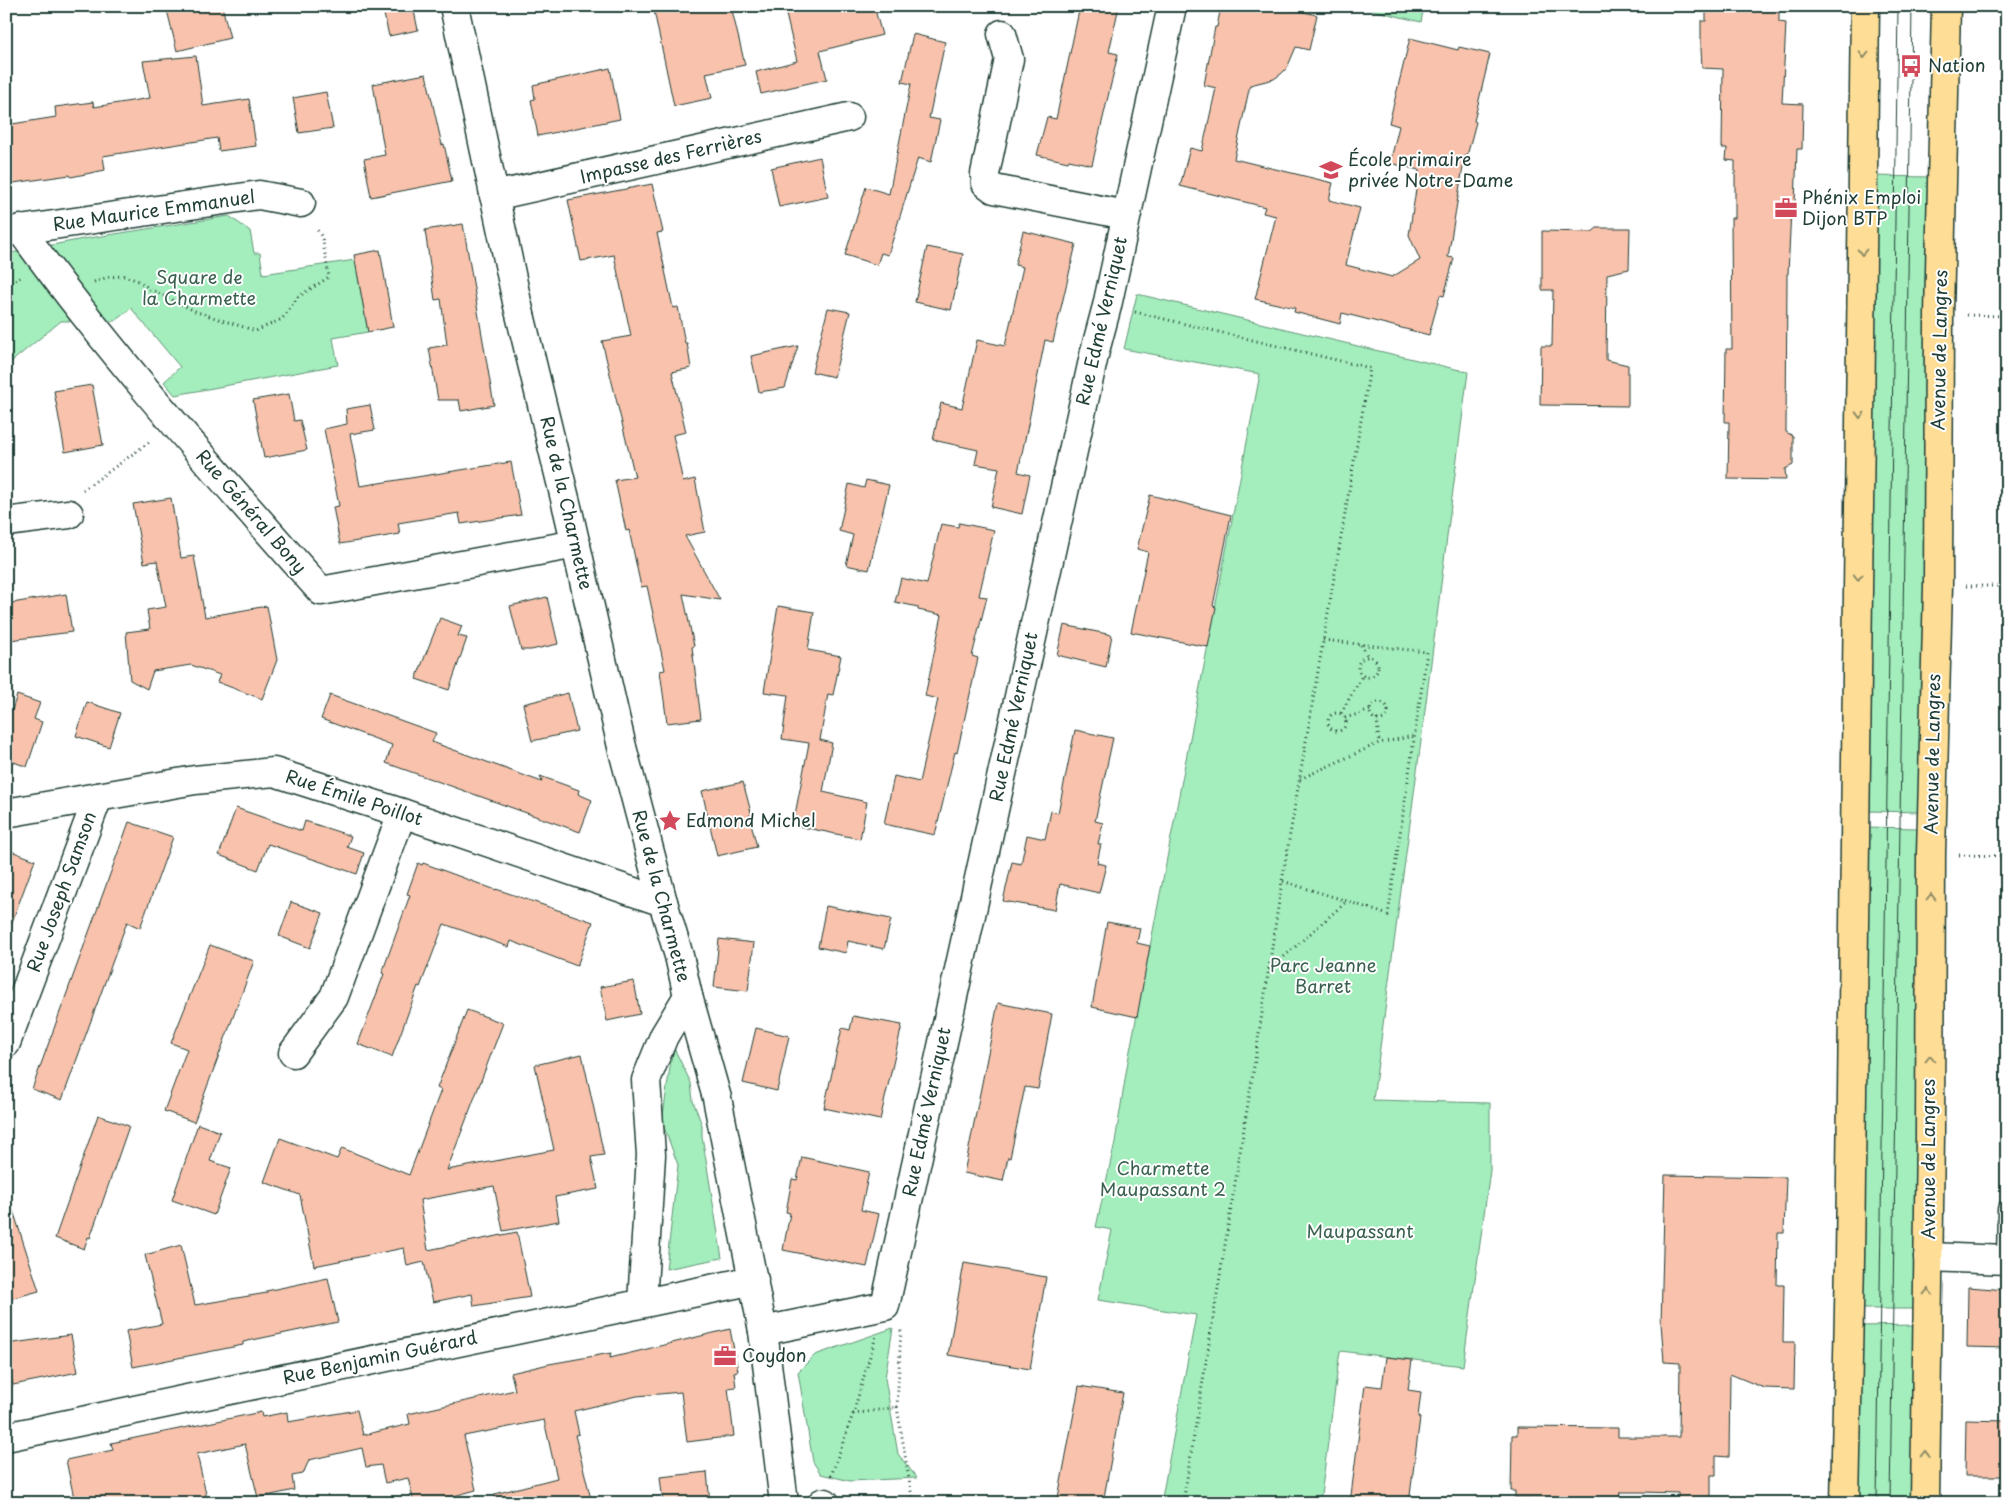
<svg xmlns="http://www.w3.org/2000/svg" width="2013" height="1509" viewBox="0 0 2013 1509" font-family="'Playpen Sans',sans-serif">
	<style>
		.green { fill: #a4edbc; stroke: #629578 }
		.building { fill: #f8c2ac; stroke: #1f3d34 }
		.lines { fill: none; stroke-linecap: round; stroke-linejoin: round }
		.lane-casing { stroke: #1f3d34; stroke-width: 21 }
		.street-casing { stroke: #1f3d34; stroke-width: 31 }
		.primary-casing { stroke: #1f3d34; stroke-width: 31 }
		.path { stroke: #1f3d34; stroke-width: 3; stroke-dasharray: 1 4; stroke-linecap: butt }
		.lane { stroke: #fff; stroke-width: 18 }
		.street { stroke: #fff; stroke-width: 28 }
		.primary { stroke: #fedd96; stroke-width: 28 }
		.tram { stroke: #1f3d34; stroke-width: 1 }
		.oneway { stroke: #8e8d65 }
		.labels { text-anchor: middle; stroke-width: 4; stroke-linejoin: round; paint-order: stroke }
		.poi-label { font-size: 18px; fill: #1f3d34; stroke: #fff; text-anchor: start }
		.street-label { font-size: 18px; fill: #1f3d34; stroke: #fff }
		.park-label { font-size: 18px; fill: #3a604f; stroke: #fff }
	</style>
	<rect width="100%" height="100%" fill="#fff"/>
	<filter id="ink" filterUnits="userSpaceOnUse"><feTurbulence type="fractalNoise" baseFrequency=".02" numOctaves="2"/><feDisplacementMap in="SourceGraphic" scale="10" xChannelSelector="R" yChannelSelector="G"/><feConvolveMatrix kernelMatrix="1 2 1 2 8 2 1 2 1" color-interpolation-filters="sRGB"/></filter>
	<g filter="url(#ink)">
		<g class="green">
			<path d="M1356,6H1424L1421,22Z"/>
			<path d="M1872,176L1932,177L1922,812L1864,811Z"/>
			<path d="M229,216L250,231L254,253H260L263,274L355,260L368,332L333,338L338,365L175,395L164,382L180,367L131,308L115,321H61L11,362L6,363V254L83,239Z"/>
			<path d="M1137,294L1468,372L1423,726L1373,1100L1490,1103V1171L1463,1366L1340,1351L1320,1503H1161L1196,1315L1098,1300L1112,1230L1096,1227L1115,1142L1128,1061L1260,374L1124,349Z"/>
			<path d="M1863,827L1922,828L1916,1309H1858Z"/>
			<path d="M673,1046L691,1083L693,1101L702,1125V1136L722,1258L666,1269L678,1165L662,1122Z"/>
			<path d="M1917,1325L1913,1503H1855L1858,1326Z"/>
			<path d="M893,1328L885,1378L898,1454L917,1478L850,1481L821,1474L813,1462L798,1372L815,1355Z"/>
		</g>
		<g class="building">
			<path d="M166,6H222L230,38L177,51Z"/>
			<path d="M382,6H413L418,30L389,36Z"/>
			<path d="M653,6H731L745,65L706,73L712,98L674,106Z"/>
			<path d="M784,6H874L882,35L820,51L827,79L761,94L756,72L797,61Z"/>
			<path d="M1080,6H1119L1109,52L1118,54L1092,165L1069,160L1068,162L1037,155L1047,117L1056,119Z"/>
			<path d="M1221,6H1278L1317,15L1309,50L1296,47L1287,68L1281,74L1274,79L1250,85L1234,159L1333,183L1329,200L1360,208L1346,265L1392,277L1420,260L1409,235L1419,170L1390,163L1399,126L1389,123L1410,38L1458,50L1459,47L1490,54L1474,121L1476,122L1467,156L1465,155L1448,257L1454,258L1444,296L1440,295L1429,335L1342,313L1340,324L1294,312L1295,308L1255,299L1276,216L1263,213L1265,207L1180,186L1190,148L1202,151L1216,88L1204,85L1215,27H1217Z"/>
			<path d="M1729,6H1779V22L1786,23L1782,103L1803,104L1802,149H1797L1795,205L1791,209L1788,274H1787L1786,432L1793,436V465L1785,469L1786,480L1728,479L1729,422H1725L1726,349H1732L1731,218H1735V161L1726,160L1727,148H1722L1723,69L1702,68L1701,49V21H1706V8H1729Z"/>
			<path d="M913,34L945,42L929,118L940,120L931,162L918,158L888,255L881,253L877,265L845,255L866,187L889,194L911,84L902,82Z"/>
			<path d="M196,56L203,106L249,99L256,146L219,151L217,138L103,156L105,170L71,177L70,175L6,184V125L56,117L55,107L93,102L94,107L150,98L143,61Z"/>
			<path d="M610,68L620,119L538,136L531,100L535,99L533,85Z"/>
			<path d="M426,74L442,145L444,144L452,181L371,197L364,159L385,155L373,84Z"/>
			<path d="M326,92L333,128L299,133L293,98Z"/>
			<path d="M820,157L828,197L779,207L771,168Z"/>
			<path d="M652,184L663,232L657,233L673,308L678,307L685,343H687L691,368L672,372L686,432L673,435L683,482L695,479L705,532L685,536L720,600L683,594L694,646L692,647L701,719L667,723L660,671L665,670L647,586L641,587L629,530L626,531L615,480L635,477L602,341L631,336L614,255L581,261L568,200Z"/>
			<path d="M463,224L494,405L461,411L459,400H438L429,348L447,345L441,299L435,300L425,230Z"/>
			<path d="M1597,228H1630L1629,269L1607,274L1606,360L1628,365V406L1540,405L1541,346H1552L1553,290H1542V231L1592,232Z"/>
			<path d="M1023,231L1076,244L1053,342L1045,340L1028,425L1018,472L1030,475L1022,514L991,507L999,468L975,464L978,450L933,440L941,403L962,408L977,340L1005,346L1023,267L1015,265Z"/>
			<path d="M927,247L963,254L951,310L915,302Z"/>
			<path d="M380,250L393,327L368,332L354,255Z"/>
			<path d="M828,308L850,312L834,377L812,372Z"/>
			<path d="M798,346L785,388L759,392L751,356Z"/>
			<path d="M92,385L103,445L65,452L54,391Z"/>
			<path d="M289,394L294,421L300,420L307,450L264,458L253,400Z"/>
			<path d="M370,405L375,430L350,434L360,486L511,462L521,515L461,524L459,513L398,523L400,534L340,544L333,507L339,506L324,429L347,424L346,409Z"/>
			<path d="M866,480L889,485L869,570L846,565L853,535L839,531L849,484L864,488Z"/>
			<path d="M1150,495L1231,515L1213,606L1216,607L1208,647L1131,632L1148,552L1137,549Z"/>
			<path d="M171,498L181,558L194,556L205,617L267,606L277,660L262,699L217,682L220,675L191,665L153,671L147,689L130,680L126,632L150,629L147,610L166,607L157,561L144,563L133,504Z"/>
			<path d="M959,523L994,530L979,596L987,597L972,656L978,658L957,753L955,752L935,835L884,824L894,776L919,782L938,699L925,696L942,615L918,610V607L895,602L901,578L927,584L941,524L958,527Z"/>
			<path d="M66,594L72,632L10,640L6,604Z"/>
			<path d="M547,597L558,644L531,650H521L510,606Z"/>
			<path d="M778,606L814,612L808,650L841,656L833,695L828,694L820,740L832,743L823,792L867,802L860,839L793,825L809,743L782,739L788,695L764,692Z"/>
			<path d="M440,618L462,626L458,636L467,638L449,690L416,679Z"/>
			<path d="M1064,625L1112,635L1106,667L1057,655Z"/>
			<path d="M568,693L577,731L532,741L523,704Z"/>
			<path d="M17,695L40,703L34,719L42,722L27,767L6,759V727Z"/>
			<path d="M330,695L436,733L432,742L542,782L540,776L579,790L578,794L592,800L580,832L386,763L392,745L321,719Z"/>
			<path d="M87,702L120,713L109,747L76,736Z"/>
			<path d="M1075,730L1113,738L1095,821L1103,823L1098,844H1101L1097,863L1106,865L1099,893L1060,884L1055,910L1003,901L1012,862L1021,864L1027,835L1045,839L1051,811L1058,813Z"/>
			<path d="M743,782L752,816L749,815L757,847L717,856L702,791Z"/>
			<path d="M236,808L302,831L305,821L351,836L347,847L364,853L357,874L268,844L258,870L219,855Z"/>
			<path d="M129,822L173,837L140,928L127,922L62,1100L32,1089Z"/>
			<path d="M6,849L35,860L9,930H6Z"/>
			<path d="M418,863L422,865L423,863L496,890V889L593,922L577,966L511,941L509,947L444,924L420,987L418,986L392,1057L358,1044L384,974L382,973L410,895L407,894Z"/>
			<path d="M291,902L323,913L310,948L279,936Z"/>
			<path d="M826,906L891,919L884,949L848,941L846,953L818,947Z"/>
			<path d="M1107,922L1140,928L1137,943L1150,946L1137,1017L1092,1007Z"/>
			<path d="M719,939L754,943L748,991L714,987Z"/>
			<path d="M210,945L254,961L194,1122L164,1111L187,1049L171,1043Z"/>
			<path d="M634,981L640,1014L607,1021L600,987Z"/>
			<path d="M998,1003L1052,1014L1038,1089L1025,1087L1010,1158L1008,1157L1003,1181L964,1173Z"/>
			<path d="M467,1010L503,1023L447,1170L554,1150L535,1065L582,1054L604,1155L591,1157L598,1189L555,1197L559,1221L503,1231L494,1186L420,1200L428,1250L517,1232L530,1297L474,1306L472,1294L433,1302L424,1262L407,1266L404,1248L314,1266L300,1195L264,1182L280,1138L337,1159L342,1148L409,1175L441,1090L437,1088Z"/>
			<path d="M853,1016L902,1025L880,1120L824,1108L842,1028L850,1030Z"/>
			<path d="M756,1028L789,1036L777,1091L743,1083Z"/>
			<path d="M98,1115L129,1126L90,1238L88,1237L84,1249L55,1238Z"/>
			<path d="M198,1124L220,1132L210,1161L231,1168L214,1215L172,1200Z"/>
			<path d="M802,1157L869,1172L861,1210L879,1214L867,1267L783,1250L790,1213L786,1212L792,1179L797,1180Z"/>
			<path d="M1665,1175L1786,1177L1784,1233H1778L1777,1285H1784L1783,1342H1795L1794,1389L1764,1388L1730,1374L1729,1457L1716,1456V1475H1711V1503H1678V1493L1642,1492H1620L1619,1498H1515V1491H1511L1512,1435H1517V1427L1618,1428V1437H1679L1680,1363L1664,1362L1661,1323Z"/>
			<path d="M11,1204L39,1291L6,1300V1205Z"/>
			<path d="M181,1245L195,1305L267,1293L266,1291L328,1278L338,1322L243,1342V1345L133,1367L126,1331L162,1324L145,1255Z"/>
			<path d="M964,1263L1046,1277L1030,1369L948,1355Z"/>
			<path d="M1968,1287L2007,1290V1348L1967,1347Z"/>
			<path d="M730,1329L738,1371L734,1372L736,1387L728,1388L734,1436L687,1442L681,1392L637,1396L574,1411L579,1434L575,1435L592,1503H496L495,1494L557,1478L544,1420L464,1436L476,1490L428,1503H414L408,1478L385,1483L381,1465L366,1467L362,1448L309,1460L303,1474L292,1476L294,1490L258,1498L245,1444L197,1454L208,1503H75L66,1460L113,1450L111,1443L261,1412L262,1417L287,1412L288,1422L357,1410L363,1435L410,1424L408,1414L515,1390L511,1373L549,1364L611,1353L610,1358Z"/>
			<path d="M71,1335L78,1372L13,1385L6,1353V1344Z"/>
			<path d="M1386,1357L1412,1360L1408,1390L1421,1392L1418,1417L1420,1418L1409,1503H1350L1365,1385L1382,1387Z"/>
			<path d="M1079,1386L1123,1393L1103,1503H1057Z"/>
			<path d="M1966,1420L2007,1421V1476H1965Z"/>
			<path d="M707,1472L710,1503H663L660,1477Z"/>
		</g>
		<g class="lines">
			<defs>
				<path id="lane" d="M2006,1260L2007,1209"/>
				<g id="street">
					<path d="M454,6L517,302L569,515L622,747L663,902L679,956L688,996L717,1098L763,1331L784,1503"/>
					<path d="M1002,34L1009,59L985,174L986,183L994,189L1126,215"/>
					<path d="M494,196L849,117"/>
					<path d="M20,229C112,357 217,473 321,591L576,544"/>
					<path d="M6,232L259,195L301,203"/>
					<path d="M6,522L69,514"/>
					<path d="M6,813L195,780L274,772L402,813L663,902"/>
					<path d="M6,1043L98,797"/>
					<path d="M293,1053L334,997L402,813"/>
					<path d="M1928,1257L2007,1260"/>
					<path d="M642,1303L651,1155L646,1080L664,1036L688,996"/>
					<path d="M763,1331L885,1306L1095,351L1107,306L1172,6"/>
					<path d="M6,1437L754,1280"/>
					<path d="M822,1503H825"/>
				</g>
				<g id="primary">
					<path d="M1845,1503L1850,1259L1865,6"/>
					<path d="M1925,1503L1930,1135L1931,854L1938,586L1939,315L1946,6"/>
				</g>
			</defs>
			<use href="#lane" class="lane-casing"/>
			<use href="#street" class="street-casing"/>
			<use href="#primary" class="primary-casing"/>
			<g class="path">
				<path d="M94,282L108,277L124,276L139,281L150,289L197,312L256,331L282,319L298,297L329,277L322,237L316,228"/>
				<path d="M6,285L21,277"/>
				<path d="M1135,312L1370,368L1282,881L1253,1073L1183,1503"/>
				<path d="M1967,315L2007,316"/>
				<path d="M83,490L151,441"/>
				<path d="M1966,586H2007"/>
				<path d="M1323,640L1427,652L1388,915L1347,901"/>
				<path d="M1361,645L1368,657"/>
				<circle cx="1368" cy="667" r="10"/>
				<circle cx="1379" cy="711" r="9"/>
				<path d="M1341,713L1362,676"/>
				<circle cx="1337" cy="722" r="9"/>
				<path d="M1345,718L1371,710"/>
				<path d="M1377,719L1379,743"/>
				<path d="M1300,779L1379,743L1414,736"/>
				<path d="M1959,855L2007,856"/>
				<path d="M1269,970L1347,901L1282,881"/>
				<path d="M897,1407L913,1503"/>
				<path d="M853,1414L897,1407L901,1330"/>
				<path d="M831,1476L853,1414L876,1336"/>
			</g>
			<use href="#lane" class="lane"/>
			<use href="#street" class="street"/>
			<use href="#primary" class="primary"/>
			<g class="tram">
				<path d="M1877,1503L1898,6"/>
				<path d="M1890,1503L1912,6"/>
			</g>
		</g>
		<defs><path id="oneway-chevron" d="M-2-3.5L2.5 0L-2 3.5" fill="none" stroke-width="1.6" stroke-linecap="round" stroke-linejoin="round" transform="scale(1.25)"/></defs>
		<g class="oneway">
			<use href="#oneway-chevron" transform="translate(1864 55) rotate(91)"/>
			<use href="#oneway-chevron" transform="translate(1862 252) rotate(91)"/>
			<use href="#oneway-chevron" transform="translate(1860 415) rotate(91)"/>
			<use href="#oneway-chevron" transform="translate(1858 577) rotate(91)"/>
			<use href="#oneway-chevron" transform="translate(1931 897) rotate(-90)"/>
			<use href="#oneway-chevron" transform="translate(1930 1059) rotate(-90)"/>
			<use href="#oneway-chevron" transform="translate(1928 1292) rotate(-89)"/>
			<use href="#oneway-chevron" transform="translate(1925 1454) rotate(-89)"/>
		</g>
	</g>
	<defs>
		<symbol id="bus-bare" viewBox="-9 -9 18 18"><path d="M-5-6H5V4H4V6H2V4H-2V6H-4V4H-5ZM-3.5-4V0h7V-4ZM-3.5 1.2v1.5H-2V1.2ZM2 1.2v1.5H3.5V1.2Z" fill="#d1495b" stroke="#fff" stroke-width="2.5" paint-order="stroke"/></symbol>
		<symbol id="school-bare" viewBox="-9 -9 18 18"><path d="M0-5L7-2L0 1L-7-2ZM-4 1L0 2.5L4 1V4Q0 6-4 4Z" fill="#d1495b" stroke="#fff" stroke-width="2.5" paint-order="stroke"/></symbol>
		<symbol id="office-bare" viewBox="-9 -9 18 18"><path d="M-6-3h4V-5.5h4V-3h4V5H-6ZM-1-4.5V-3h2v-1.5ZM-6 0V1H6V0Z" fill="#d1495b" stroke="#fff" stroke-width="2.5" paint-order="stroke"/></symbol>
		<symbol id="sight-bare" viewBox="-9 -9 18 18"><path d="M0-6L1.8-2.2L6-1.7L2.9 1.2L3.7 5.4L0 3.3L-3.7 5.4L-2.9 1.2L-6-1.7L-1.8-2.2Z" fill="#d1495b" stroke="#fff" stroke-width="2.5" paint-order="stroke"/></symbol>
	</defs>
	<g fill-rule="evenodd">
		<use href="#bus-bare" x="1895" y="50" width="32" height="32"/>
		<use href="#school-bare" x="1315" y="154" width="32" height="32"/>
		<use href="#office-bare" x="1770" y="192" width="32" height="32"/>
		<use href="#sight-bare" x="654" y="805" width="32" height="32"/>
		<use href="#office-bare" x="709" y="1340" width="32" height="32"/>
	</g>
	<g class="labels">
		<g class="poi-label">
			<text x="1928" y="72">Nation</text>
			<text x="1348" y="166">École primaire<tspan x="1348" dy="21">privée Notre-Dame</tspan></text>
			<text x="1802" y="204">Phénix Emploi<tspan x="1802" dy="21">Dijon BTP</tspan></text>
			<text x="686" y="827">Edmond Michel</text>
			<text x="742" y="1362">Coydon</text>
		</g>
		<g class="street-label">
			<text transform="translate(671 157) rotate(-13)" y="6">Impasse des Ferrières</text>
			<text transform="translate(154 211) rotate(-8)" y="6">Rue Maurice Emmanuel</text>
			<text transform="translate(1102 321) rotate(-77)" y="6">Rue Edmé Verniquet</text>
			<text transform="translate(1940 350) rotate(-89)" y="6">Avenue de Langres</text>
			<text transform="translate(566 503) rotate(77)" y="6">Rue de la Charmette</text>
			<text transform="translate(251 512) rotate(49)" y="6">Rue Général Bony</text>
			<text transform="translate(1014 717) rotate(-78)" y="6">Rue Edmé Verniquet</text>
			<text transform="translate(1933 754) rotate(-89)" y="6">Avenue de Langres</text>
			<text transform="translate(354 798) rotate(18)" y="6">Rue Émile Poillot</text>
			<text transform="translate(62 892) rotate(-70)" y="6">Rue Joseph Samson</text>
			<text transform="translate(661 896) rotate(75)" y="6">Rue de la Charmette</text>
			<text transform="translate(927 1112) rotate(-78)" y="6">Rue Edmé Verniquet</text>
			<text transform="translate(1929 1159) rotate(-90)" y="6">Avenue de Langres</text>
			<text transform="translate(380 1358) rotate(-12)" y="6">Rue Benjamin Guérard</text>
		</g>
		<g class="park-label">
			<text x="199" y="284">Square de<tspan x="199" dy="21">la Charmette</tspan></text>
			<text x="1323" y="972">Parc Jeanne<tspan x="1323" dy="21">Barret</tspan></text>
			<text x="1163" y="1175">Charmette<tspan x="1163" dy="21">Maupassant 2</tspan></text>
			<text x="1360" y="1238">Maupassant</text>
		</g>
	</g>
	<rect width="2013" height="1509" fill="none" stroke="#fff" stroke-width="25"/>
	<rect x="12" y="12" width="1988" height="1484" fill="none" stroke="#1f3d34" stroke-width="2" filter="url(#ink)"/>
</svg>
